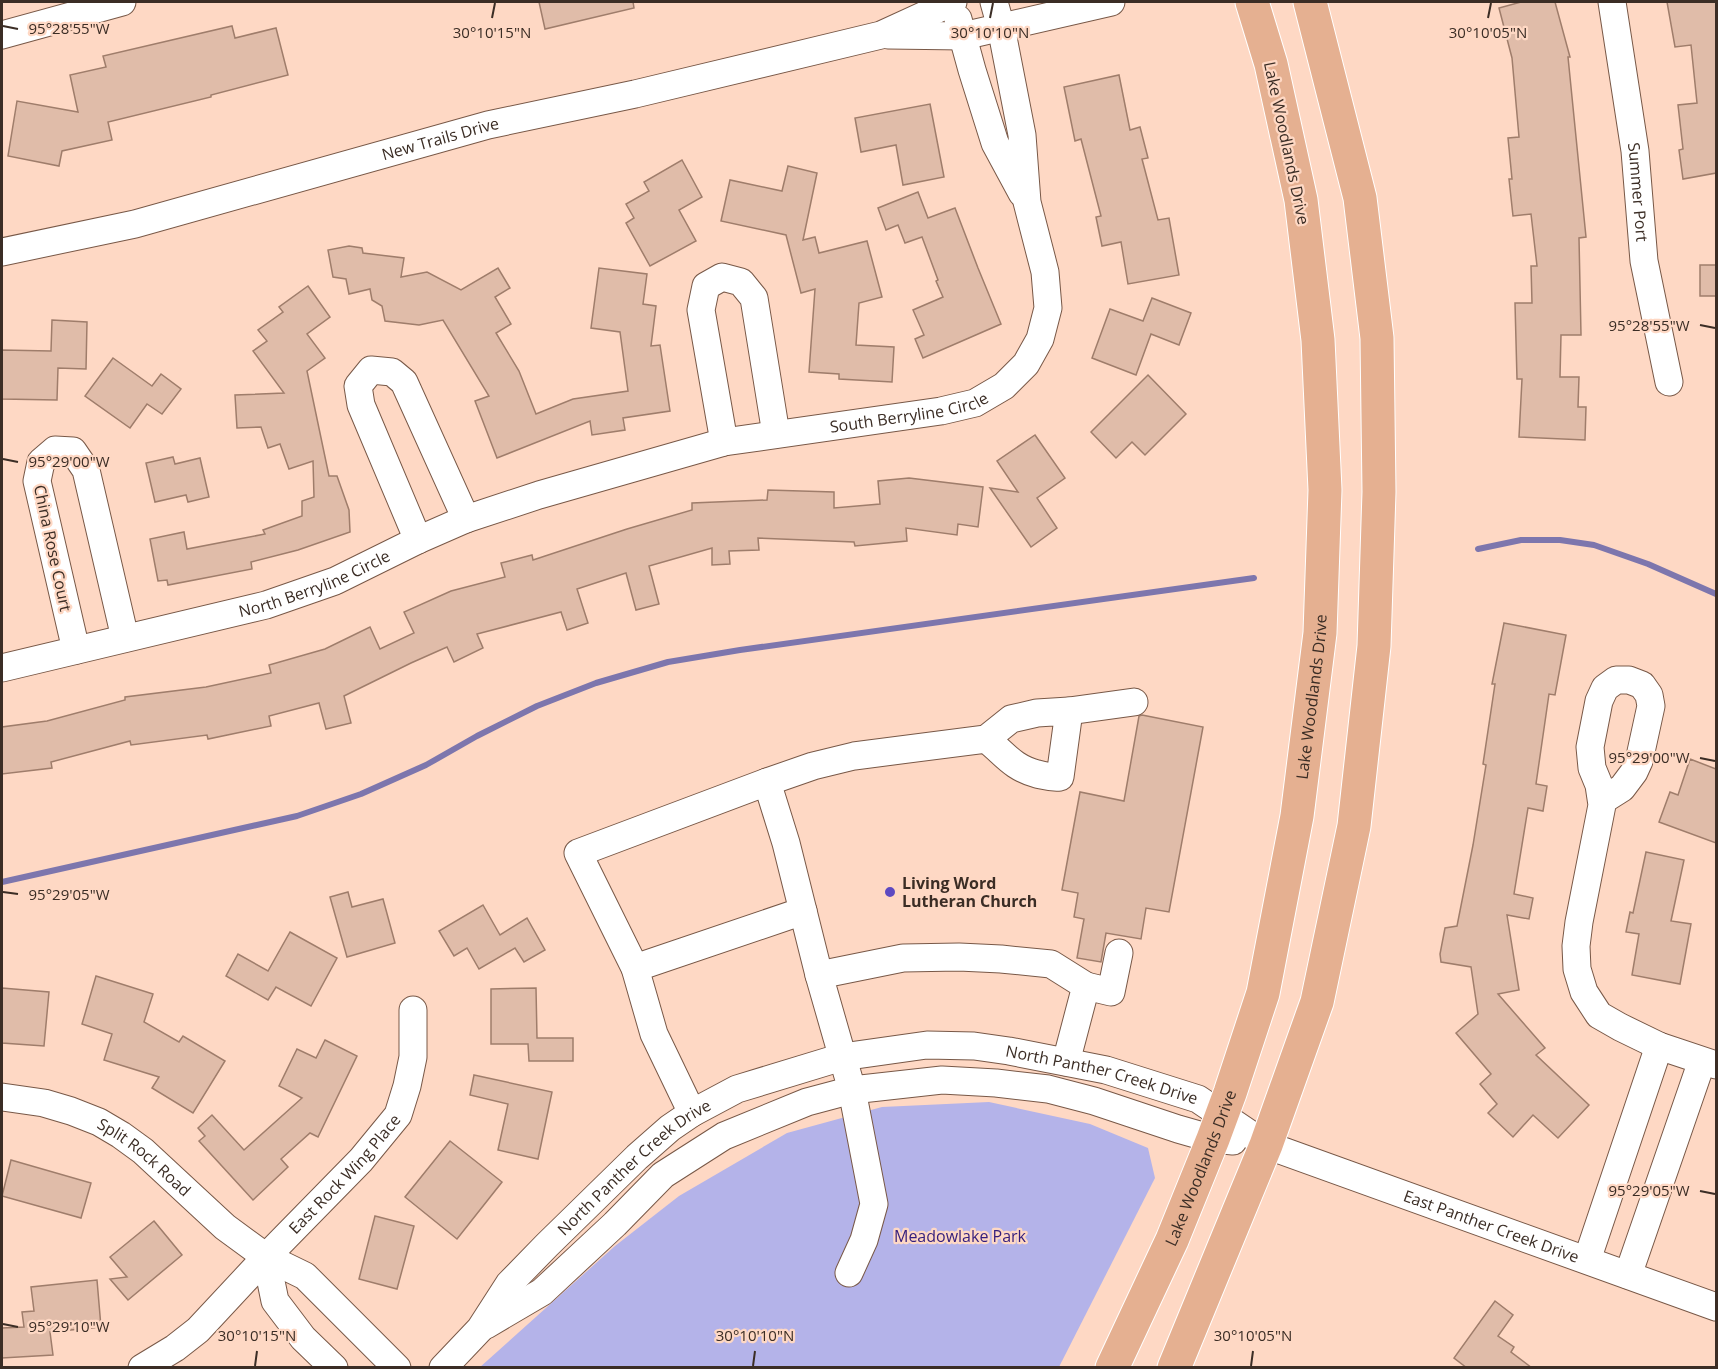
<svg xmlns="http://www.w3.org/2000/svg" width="1718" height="1369" viewBox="0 0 1718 1369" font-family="'Open Sans',sans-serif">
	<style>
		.green { fill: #b4b3e9 }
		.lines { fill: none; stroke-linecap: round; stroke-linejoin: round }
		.stream { stroke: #7d76ad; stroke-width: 6 }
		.building { fill: #e0bca9; stroke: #9f7d6b; stroke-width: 1.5 }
		.minor-casing { stroke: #785847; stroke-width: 29 }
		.major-casing { stroke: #fff; stroke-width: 35 }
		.minor { stroke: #fff; stroke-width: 27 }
		.major { stroke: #e5b091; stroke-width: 33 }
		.ticks { fill: none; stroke: #3b2d25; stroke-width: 2 }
		.poi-dot { fill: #5d49c1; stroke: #fed8c4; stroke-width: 2 }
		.labels { text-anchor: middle; stroke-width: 4.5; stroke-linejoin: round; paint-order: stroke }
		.street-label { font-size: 16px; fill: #3b2d25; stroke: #fed8c4 }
		.poi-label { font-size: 16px; font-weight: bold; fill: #3b2d25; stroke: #fed8c4; text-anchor: start }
		.park-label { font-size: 16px; fill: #331d7c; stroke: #fed8c4 }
		.ticks-label { font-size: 15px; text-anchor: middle; fill: #3b2d25; stroke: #fed8c4; stroke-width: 4.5; stroke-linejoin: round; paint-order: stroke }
	</style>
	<rect width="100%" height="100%" fill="#fed8c4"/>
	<path class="green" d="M989,1102L1090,1124L1148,1148L1155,1178L1059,1367L479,1368L615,1246L679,1196L787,1133L882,1107Z"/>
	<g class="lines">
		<g class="stream">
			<path d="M1478,549L1521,540H1560L1594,545L1648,564L1716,594"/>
			<path d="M2,882L297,816L361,794L426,765L477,736L537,706L596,683L668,662L740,650L1254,578"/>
		</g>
	</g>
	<g class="building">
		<path d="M539,2H633L634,8L545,29Z"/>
		<path d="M1521,2H1555L1570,57H1568L1586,237L1579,238L1581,335H1561L1560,377H1579L1578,407H1586L1585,440L1519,437L1522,379H1517L1515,303H1532L1531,266H1537L1531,214L1513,216L1509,179H1512L1508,138L1519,137L1512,58L1499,8Z"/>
		<path d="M1667,2H1716V173L1683,179L1679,150L1683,149L1678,105L1697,103L1691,45L1675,47Z"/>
		<path d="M232,26L235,38L276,28L288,75L211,95V97L108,122L112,140L62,151L59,166L8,156L17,101L78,112L70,75L106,67L103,56Z"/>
		<path d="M1119,75L1130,130L1140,127L1148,158L1142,159L1158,220L1169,218L1179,275L1128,284L1121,242L1102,246L1096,217L1101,216L1081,139L1075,141L1064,87Z"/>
		<path d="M930,104L944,177L903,185L896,145L861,152L855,118Z"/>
		<path d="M682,160L702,197L679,210L696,241L650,266L626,223L634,218L626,204L649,191L644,182Z"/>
		<path d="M788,166L817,173L803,240L815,237L819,253L867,241L882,297L859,303L856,345L894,347L892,382L839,379V374L809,372L815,289L801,293L786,235L721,221L730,180L782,191Z"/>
		<path d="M918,192L928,218L955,208L978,268L1001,324L923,358L915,339L924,335L913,310L943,297L936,281L938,280L922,237L905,243L898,225L886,230L878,208Z"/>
		<path d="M349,246L362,248L363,253L404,258L401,277L427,272L461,290L498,268L510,288L495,297L511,324L496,333L519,371L536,414L573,399L628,391L620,332L591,328L599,268L647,274L643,304L656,306L651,346L660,345L670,411L623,418L625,430L592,435L590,421L497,458L475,401L489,396L443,320L419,325L385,321L382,306L372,300L370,289L349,294L346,279L333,277L328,250Z"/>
		<rect x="1700" y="265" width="16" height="31"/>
		<path d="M308,286L330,317L307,334L325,358L307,371L329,476H337L349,510L350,532L298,550L251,562L252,569L168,585L167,580L158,581L150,539L184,532L187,549L265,534L263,530L302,516V501L314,497L313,461L289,469L280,444L268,448L261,427L237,428L235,395L284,393L253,351L267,341L258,330L283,312L279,307Z"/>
		<path d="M1152,298L1191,313L1179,345L1151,334L1136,375L1092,358L1110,309L1143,321Z"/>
		<path d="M52,320L87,322L86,369L58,368L57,400L2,399V350L51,351Z"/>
		<path d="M113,358L152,386L161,374L181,389L162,414L147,404L130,428L85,396Z"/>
		<path d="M1148,375L1186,414L1145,455L1132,442L1116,458L1091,432Z"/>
		<path d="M1035,435L1065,478L1037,498L1057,528L1031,547L990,488L1018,492L997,461Z"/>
		<path d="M173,457L175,464L200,458L209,497L188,502L186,495L155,502L146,463Z"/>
		<path d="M909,478L983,487L978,527L958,524L957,535L906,528L907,541L855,546L854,542L758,538L759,550L729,551L730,564L712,565V548L649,566L659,604L636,610L626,573L577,589L588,623L567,630L561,612L477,634L483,648L454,662L447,647L411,663L344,696L351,723L326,729L319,703L269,716L271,726L208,739L207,735L131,745L130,741L51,762L52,768L2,774V727L47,721L125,700V697L206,687L271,673L269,665L325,649L370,627L380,649L414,633L404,612L451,591L505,577L501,563L532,555L533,560L627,529L692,510V503L767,500L768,490L834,492V508L880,504L878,481Z"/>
		<path d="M1504,623L1566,635L1555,695L1549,694L1536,784L1547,786L1543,811L1528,808L1514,894L1533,898L1529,919L1507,915L1519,990L1498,994L1545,1048L1536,1055L1589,1105L1558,1138L1533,1115L1513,1137L1488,1113L1497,1104L1480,1084L1491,1074L1456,1033L1478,1014L1471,967L1441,962L1440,954L1445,928L1457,926L1473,845L1486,765L1483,764L1495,684H1492Z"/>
		<path d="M1142,715L1203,727L1169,912L1146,908L1141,939L1106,933L1101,962L1077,958L1084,919L1074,917L1078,893L1062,890L1080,792L1124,801L1139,716Z"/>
		<path d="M1690,759L1716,769V843L1659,822L1670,792L1678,795Z"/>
		<path d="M1646,852L1684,860L1671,921L1691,924L1680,984L1632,975L1639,934L1626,932L1630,912L1633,913Z"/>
		<path d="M348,892L352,907L383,899L395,943L347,957L330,897Z"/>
		<path d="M483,905L500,935L527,918L545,950L524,962L515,948L479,969L467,948L454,956L439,931Z"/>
		<path d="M290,932L337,958L311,1006L276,987L268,1000L226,976L238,954L268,971Z"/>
		<path d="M96,976L153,994L144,1022L179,1042L183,1036L225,1061L193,1113L152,1088L159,1077L104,1060L112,1034L82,1024Z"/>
		<path d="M2,988L49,992L44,1046L2,1043Z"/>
		<path d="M536,988L537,1038H573V1061H529L528,1044H491V989Z"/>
		<path d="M325,1040L357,1056L318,1137L310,1133L281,1159L288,1167L253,1200L199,1141L205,1136L198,1128L212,1115L244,1150L302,1098L279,1086L297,1049L316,1058Z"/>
		<path d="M474,1075L552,1092L538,1159L498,1150L508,1104L470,1095Z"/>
		<path d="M450,1141L502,1182L457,1239L405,1197Z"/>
		<path d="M11,1160L91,1183L81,1218L2,1196Z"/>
		<path d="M375,1216L414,1226L397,1289L359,1279Z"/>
		<path d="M154,1221L182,1255L128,1300L110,1279L127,1277L110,1257Z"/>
		<path d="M97,1280L101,1327L50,1332L53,1355L2,1358V1328L24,1327L22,1312L34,1311L31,1287Z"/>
		<path d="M1495,1301L1513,1315L1498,1336L1514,1347L1511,1352L1532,1368H1467L1454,1358Z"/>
	</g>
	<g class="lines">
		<defs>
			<g id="minor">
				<path id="s1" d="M1612,2L1635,151L1644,261L1669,382"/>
				<path d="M958,19L972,70L995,143L1022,193"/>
				<path d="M2,35L122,2"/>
				<path d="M888,35L963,36L1111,2"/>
				<path id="s2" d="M2,252L135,224L488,125L635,94L881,35L953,2"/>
				<path d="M724,442L701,310L706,286L722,277L741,282L754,298L776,434"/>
				<path d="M418,540L361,405L358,386L371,370L392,372L404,382L466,519"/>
				<path d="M76,650L37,481L41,462L55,450L73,451L86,470L125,638"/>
				<path id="s3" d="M2,668L266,605L335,581L418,540L466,519L539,495L724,442L941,411L975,403L1004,386L1026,364L1040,339L1048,308L1045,272L1027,202L1022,135L1001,27L994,2"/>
				<path d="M1069,711L1134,702"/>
				<path d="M767,782L813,766L854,756L986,739C1006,755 1012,767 1037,774C1046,776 1051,778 1060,777L1069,711L1037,713L1011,719L986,739"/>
				<path d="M1602,805L1599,785L1592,768L1590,747L1599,701L1605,688L1616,680H1629L1642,685L1649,695L1651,706L1639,761L1634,772L1622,788L1603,800L1602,805L1579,922L1576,946L1577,969L1584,992L1599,1015L1620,1027L1659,1046L1716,1065"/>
				<path d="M635,968L803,911"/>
				<path d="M1086,986L1111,992L1119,953"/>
				<path id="s4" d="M2,1097L44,1103L71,1111L99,1122L121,1135L143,1151L225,1227L266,1257L305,1276L397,1368"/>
				<path d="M692,1113L654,1034L635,968L578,853L767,782L786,843L819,975"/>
				<path d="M266,1257L275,1301L303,1338L334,1368"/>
				<path d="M1587,1260L1659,1046"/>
				<path d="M849,1273L864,1240L874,1204L852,1090L819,975L903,958L959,957L1001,959L1051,964L1086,986L1066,1062"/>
				<path d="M1628,1275L1702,1061"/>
				<path d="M486,1325L542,1292L615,1224L663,1175L724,1136L807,1102L852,1090L942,1080L996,1083L1048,1089L1094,1101L1178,1129L1213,1139L1233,1141"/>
				<path id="s5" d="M142,1368L175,1348L198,1330L266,1257L361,1160L398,1115L407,1086L413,1057V1010"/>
				<path id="s6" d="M443,1368L480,1329L509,1284L547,1245L637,1157L670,1128L692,1113L737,1089L842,1057L927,1045L974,1046L1009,1051L1106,1070L1198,1099L1266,1145L1716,1307"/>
			</g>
			<g id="major">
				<path id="s7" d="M1112,1368L1172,1240L1213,1139L1230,1093L1263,993L1297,816L1320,633L1325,490L1318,340L1301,200L1271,64L1252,2"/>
				<path d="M1174,1368L1266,1145L1317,1002L1354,826L1374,646L1379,492L1377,338L1360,198L1310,2"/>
			</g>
		</defs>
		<use href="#minor" class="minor-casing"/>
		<use href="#major" class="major-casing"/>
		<use href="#minor" class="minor"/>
		<use href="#major" class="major"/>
	</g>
	<path class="ticks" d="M492,18L495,3M990,18L993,3M1488,18L1491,3M3,26L18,29M1700,325L1715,328M3,459L18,462M1700,758L1715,761M3,892L18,894M1700,1191L1715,1194M3,1324L18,1327M255,1366L257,1351M753,1366L755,1351M1251,1366L1253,1351"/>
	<circle class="poi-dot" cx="890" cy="892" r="6"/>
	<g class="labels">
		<g class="street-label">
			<text dy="6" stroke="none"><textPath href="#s2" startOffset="453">New Trails Drive</textPath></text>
			<text transform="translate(1287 143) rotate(78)" y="6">Lake Woodlands Drive</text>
			<text dy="6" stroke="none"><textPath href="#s1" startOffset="192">Summer Port</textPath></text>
			<text dy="6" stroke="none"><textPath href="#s3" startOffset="946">South Berryline Circle</textPath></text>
			<text transform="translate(53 548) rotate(78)" y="6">China Rose Court</text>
			<text dy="6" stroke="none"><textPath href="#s3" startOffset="324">North Berryline Circle</textPath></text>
			<text dy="6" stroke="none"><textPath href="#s7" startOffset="705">Lake Woodlands Drive</textPath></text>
			<text dy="6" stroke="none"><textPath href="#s6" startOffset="783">North Panther Creek Drive</textPath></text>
			<text dy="6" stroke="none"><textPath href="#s4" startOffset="158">Split Rock Road</textPath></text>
			<text dy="6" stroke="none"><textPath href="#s7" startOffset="219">Lake Woodlands Drive</textPath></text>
			<text dy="6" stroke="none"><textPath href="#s6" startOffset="279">North Panther Creek Drive</textPath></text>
			<text dy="6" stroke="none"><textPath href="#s5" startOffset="282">East Rock Wing Place</textPath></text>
			<text dy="6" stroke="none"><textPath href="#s6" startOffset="1204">East Panther Creek Drive</textPath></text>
		</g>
		<g class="poi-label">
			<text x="902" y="889">Living Word<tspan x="902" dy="18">Lutheran Church</tspan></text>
		</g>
		<g class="park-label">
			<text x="960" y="1242">Meadowlake Park</text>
		</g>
	</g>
	<g class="ticks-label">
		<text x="69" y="34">95°28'55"W</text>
		<text x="492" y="38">30°10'15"N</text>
		<text x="990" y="38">30°10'10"N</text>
		<text x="1488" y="38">30°10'05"N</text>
		<text x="1649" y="331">95°28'55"W</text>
		<text x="69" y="467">95°29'00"W</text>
		<text x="1649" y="763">95°29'00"W</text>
		<text x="69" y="900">95°29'05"W</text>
		<text x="1649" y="1196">95°29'05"W</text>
		<text x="69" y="1332">95°29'10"W</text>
		<text x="257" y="1341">30°10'15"N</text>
		<text x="755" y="1341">30°10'10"N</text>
		<text x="1253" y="1341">30°10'05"N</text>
	</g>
	<rect width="1718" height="1369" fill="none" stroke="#3b2d25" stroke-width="6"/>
</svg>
